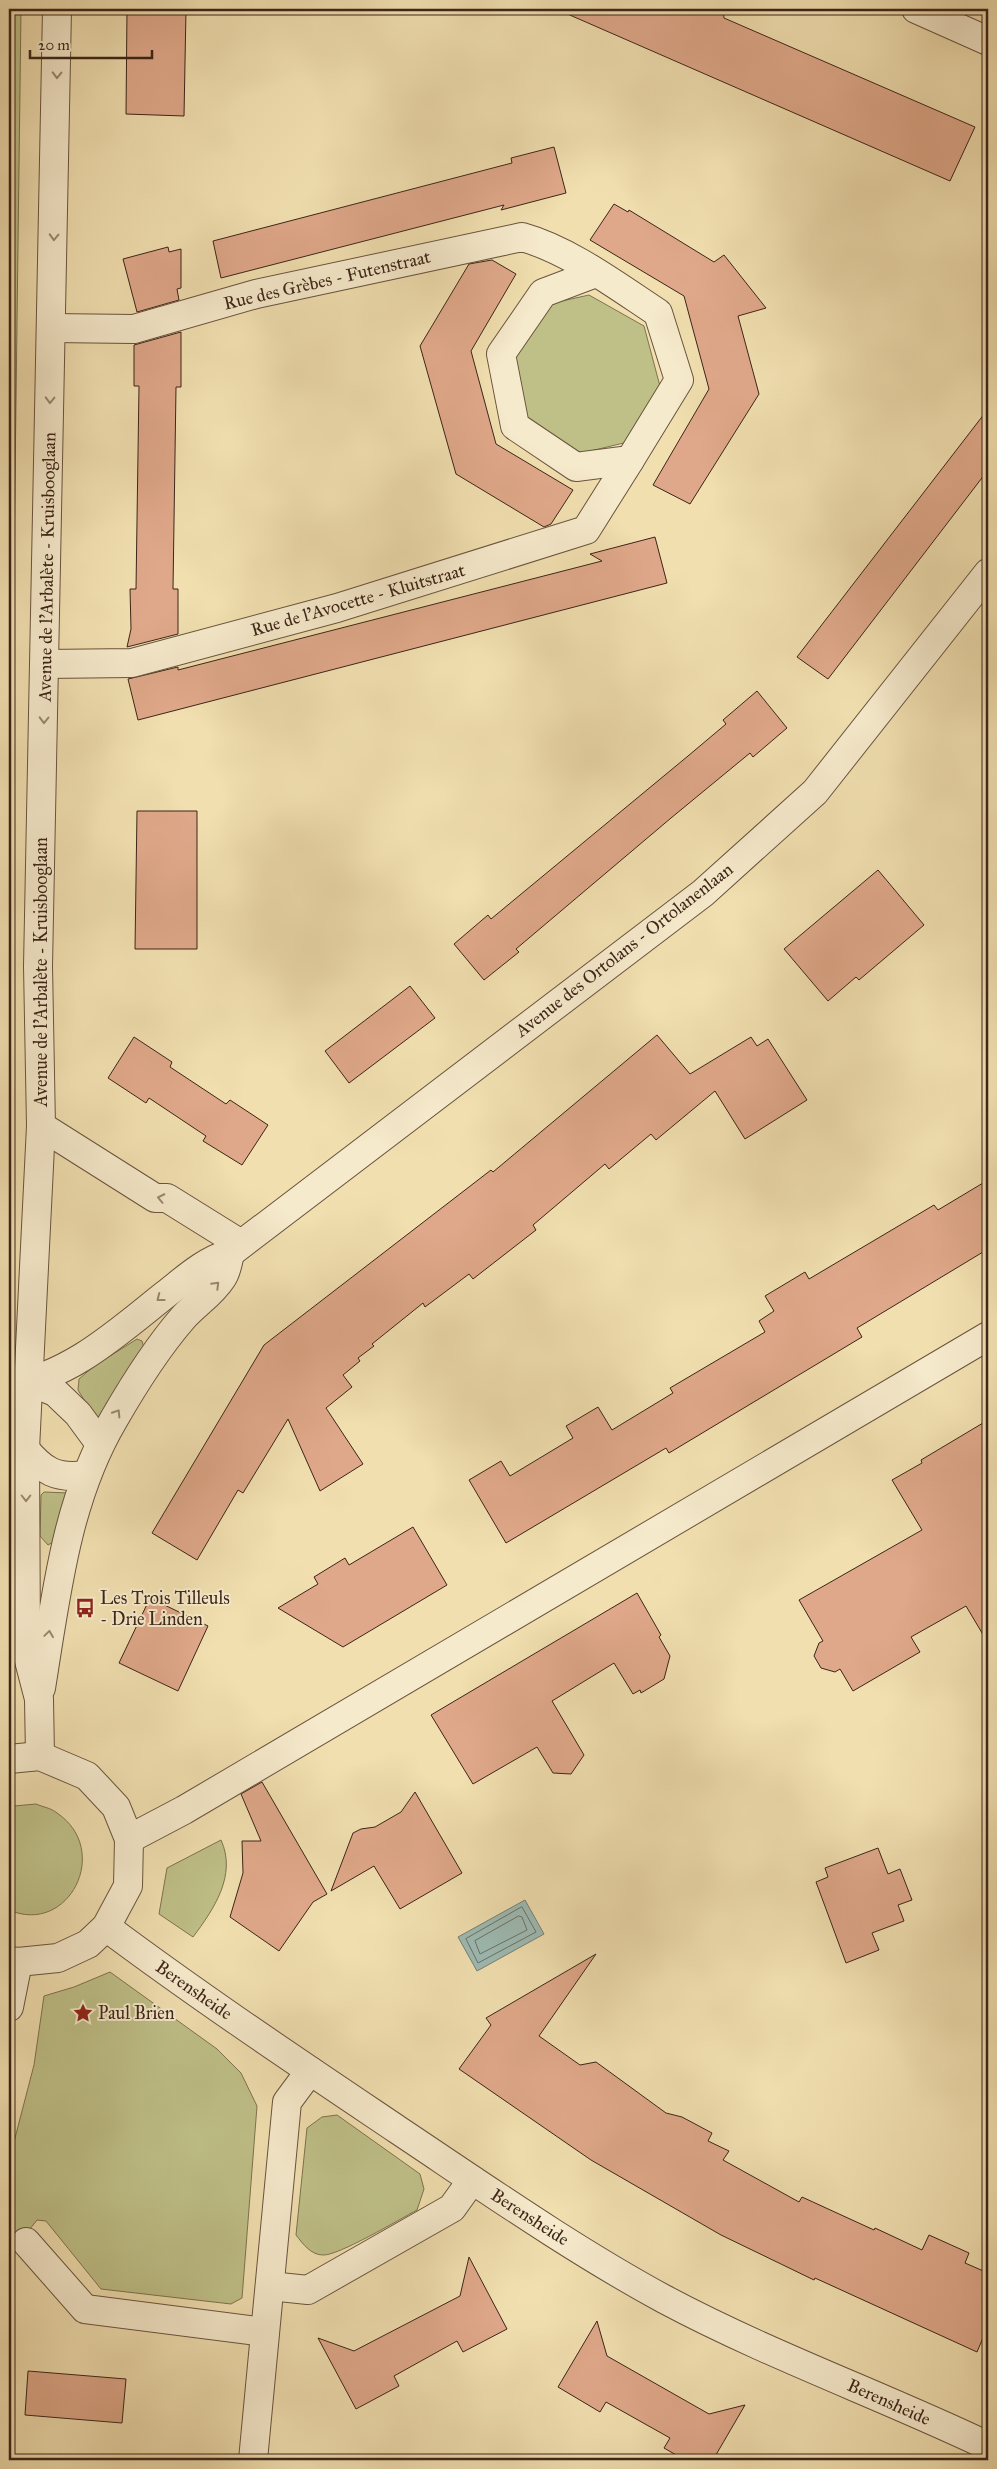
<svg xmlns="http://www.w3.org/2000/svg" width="997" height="2469" viewBox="0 0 997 2469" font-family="'IM FELL Great Primer',serif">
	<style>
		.green { fill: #bfc088; stroke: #7e7250 }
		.water { fill: #9dbbb4; stroke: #767f76 }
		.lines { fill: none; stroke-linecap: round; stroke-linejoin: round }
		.shore { stroke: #6c7066; stroke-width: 1 }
		.building { fill: #dfa88a; stroke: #3c2518 }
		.minor-casing { stroke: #69543e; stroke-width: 30 }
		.minor { stroke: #f6eacc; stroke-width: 28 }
		.oneway { stroke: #998872 }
		.labels { text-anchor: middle; stroke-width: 4; stroke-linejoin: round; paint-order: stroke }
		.street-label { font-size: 18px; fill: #3c2518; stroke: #f6eacc }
		.poi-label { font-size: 18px; fill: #3c2518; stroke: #f6eacc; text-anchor: start }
	</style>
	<rect width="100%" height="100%" fill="#f1dfb0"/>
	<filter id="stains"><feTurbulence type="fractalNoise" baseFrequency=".004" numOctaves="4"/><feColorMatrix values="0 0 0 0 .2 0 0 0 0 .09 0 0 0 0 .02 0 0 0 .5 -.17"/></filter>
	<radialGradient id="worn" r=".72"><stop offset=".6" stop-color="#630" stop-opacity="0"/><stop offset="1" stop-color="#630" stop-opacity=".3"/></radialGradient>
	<g class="green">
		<path d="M9,9H21L13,638H9Z"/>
		<path d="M589,295L644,326L661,390L632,441L578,454L527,424L509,364L544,305Z"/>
		<path d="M137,1339L142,1341L144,1348L99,1424L78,1390L79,1379L94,1366Z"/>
		<path d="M44,1492L69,1493L55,1541L48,1545L40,1536L41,1495Z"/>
		<path d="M36,1804C43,1807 51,1808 57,1813C112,1850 69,1936 9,1910V1809L14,1806Z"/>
		<path d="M221,1840C237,1875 214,1909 193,1937L159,1914L167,1868Z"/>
		<path d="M110,1972L217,2049L241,2073L257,2106L242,2298L231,2304L101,2289L46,2221L37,2220L14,2249L9,2252V2161L34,2065L44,1996L74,1987Z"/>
		<path d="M337,2115L420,2174L424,2189L417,2210C400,2219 338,2256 323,2255C311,2255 303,2244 296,2235L307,2128L322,2117Z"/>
	</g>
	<path class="water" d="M525,1900L544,1934L477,1971L458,1937Z"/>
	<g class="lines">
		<g class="shore">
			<path d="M522,1907L536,1932L478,1963L466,1939Z"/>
			<path d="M519,1916L522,1917L527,1930L480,1954L475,1941Z"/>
		</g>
	</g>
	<g class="building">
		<path d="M127,9H186L184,116L126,114Z"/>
		<path d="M556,9H723L724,18L975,127L950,181Z"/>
		<path d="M554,147L566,193L501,210L504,205L221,278L213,241L512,163L511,158Z"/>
		<path d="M614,204L628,212L629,210L714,262L724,255L766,308L738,316L759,394L690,504L653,485L709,389L684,296L590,240Z"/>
		<path d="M168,247L169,252L181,249V288L177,289L179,300L137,312L123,259Z"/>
		<path d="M492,260L516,274L471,351L496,444L573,490L551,524L544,527L456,474L420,346L469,264Z"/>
		<path d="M181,332V387H176L173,589H178V634L127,647L131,629L130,589H136L139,386H134V345Z"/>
		<path d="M988,409V470L828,679L797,657Z"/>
		<path d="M655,537L667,583L138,720L128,679L178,667V670L602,561L590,554Z"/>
		<path d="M757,691L787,728L753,757L750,753L671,818L516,949L519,952L484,980L454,944L488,915L491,919L688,756L726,724L723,720Z"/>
		<path d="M137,811H197V949H135Z"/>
		<path d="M878,870L924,925L859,980L856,977L828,1001L784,949Z"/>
		<path d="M410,986L435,1018L349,1083L325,1051Z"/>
		<path d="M657,1035L690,1074L751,1037L757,1046L768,1039L807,1100L745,1139L715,1091L656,1140L651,1134L609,1169L605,1164L533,1225L536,1230L473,1279L469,1274L425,1307L423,1303L372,1344L374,1346L358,1358L360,1361L343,1375L352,1387L326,1408L363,1464L320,1491L288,1419L243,1493L238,1490L197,1560L152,1533L264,1345L491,1170L493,1172Z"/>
		<path d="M134,1037L172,1062L170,1067L226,1104L230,1100L268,1125L242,1165L203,1141L206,1136L149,1098L146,1103L108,1078Z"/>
		<path d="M988,1180V1249L857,1328L862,1337L669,1453L666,1448L506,1543L469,1480L501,1461L510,1476L573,1438L566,1426L598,1407L612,1430L673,1393L670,1388L765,1332L759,1321L774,1311L765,1296L805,1272L809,1279L934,1205L938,1210Z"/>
		<path d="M988,1420V1643L966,1606L911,1637L920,1652L853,1691L840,1669L835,1672L821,1668L814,1656L819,1643L823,1641L799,1600L922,1530L892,1480L922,1463L921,1460Z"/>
		<path d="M413,1527L447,1585L343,1647L278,1608L318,1584L314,1577L345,1558L349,1565Z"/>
		<path d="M637,1593L661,1635L659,1637L670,1656L664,1679L641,1693L640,1690L633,1694L614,1663L552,1701L584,1755L571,1774L553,1773L537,1747L473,1784L431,1715Z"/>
		<path d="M150,1598L208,1626L178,1691L119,1663Z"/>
		<path d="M262,1782L327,1894L313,1902L279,1951L230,1917L243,1873L242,1841H261L241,1794Z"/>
		<path d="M415,1792L462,1873L400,1909L374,1866L331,1891L353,1833L361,1829L375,1827L401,1812Z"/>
		<path d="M878,1848L888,1874L900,1869L912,1900L898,1905L904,1921L872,1933L879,1950L846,1963L816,1882L828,1877L825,1868Z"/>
		<path d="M596,1954L539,2036L580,2065L596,2062L666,2113L682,2117L712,2133L708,2141L729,2151L723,2160L799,2202L802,2197L874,2230L875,2228L922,2250L929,2235L969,2253L965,2263L988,2273V2326L977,2352L815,2278L814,2280L721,2235L591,2160L459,2069L491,2025L486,2018Z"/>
		<path d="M469,2257L507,2329L463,2352L457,2341L394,2376L399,2386L356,2409L318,2338L354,2351L460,2296Z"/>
		<path d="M597,2321L607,2356L709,2414L745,2405L713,2460H685L664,2448L670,2438L606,2402L600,2412L558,2387Z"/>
		<path d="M28,2371L126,2379L122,2423L25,2415Z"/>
	</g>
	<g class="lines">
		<defs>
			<g id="minor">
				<path d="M916,9L988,41"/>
				<path d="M51,328L134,329L256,294L522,237C569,250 617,286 658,313L679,380L630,460L576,467L515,426L501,354L543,293L596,273"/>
				<path d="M45,664L132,663L337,608L586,530L630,460"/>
				<path d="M41,1126L155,1198H167L241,1244"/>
				<path d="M30,1382L55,1392L78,1414L100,1444"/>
				<path d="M9,1386C71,1376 118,1332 166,1294C189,1276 202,1263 230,1253L703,893L815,792L988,573"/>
				<path d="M25,1449C43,1471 56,1479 85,1475"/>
				<path d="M41,1688C56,1596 66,1500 114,1419C133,1386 157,1348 182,1319C194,1305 212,1294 222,1278C227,1272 228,1261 230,1253"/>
				<path d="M40,1756L39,1699L26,1649L25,1449L41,1126L38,966L57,9"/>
				<path d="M9,1759L40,1756L87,1776L116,1807L129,1839L128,1886L106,1927L88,1944L58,1958L18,1962L9,1961"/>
				<path d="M129,1839L184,1810L988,1336"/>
				<path d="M106,1927C201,1998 300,2064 398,2130C485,2188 572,2249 664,2299C769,2355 881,2395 988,2446"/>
				<path d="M9,2007L18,1962"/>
				<path d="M26,2242L85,2309L265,2332"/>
				<path d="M270,2286L308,2290L452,2208L472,2180"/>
				<path d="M253,2460L287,2102L310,2071"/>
			</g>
		</defs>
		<use href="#minor" class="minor-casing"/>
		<use href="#minor" class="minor"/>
	</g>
	<defs><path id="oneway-chevron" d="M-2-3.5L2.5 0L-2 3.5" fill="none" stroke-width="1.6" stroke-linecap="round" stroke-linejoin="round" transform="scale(1.25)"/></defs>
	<g class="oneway">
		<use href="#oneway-chevron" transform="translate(57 75) rotate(91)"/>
		<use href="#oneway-chevron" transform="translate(54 237) rotate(92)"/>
		<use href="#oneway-chevron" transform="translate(50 400) rotate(91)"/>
		<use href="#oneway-chevron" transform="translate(44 720) rotate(91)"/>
		<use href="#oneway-chevron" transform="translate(161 1198) rotate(-168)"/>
		<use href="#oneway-chevron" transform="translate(216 1285) rotate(-45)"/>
		<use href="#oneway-chevron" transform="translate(160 1298) rotate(142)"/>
		<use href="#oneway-chevron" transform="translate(117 1413) rotate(-58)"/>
		<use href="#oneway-chevron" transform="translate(26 1498) rotate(90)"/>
		<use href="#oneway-chevron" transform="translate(49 1634) rotate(-82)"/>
	</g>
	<defs>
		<symbol id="bus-bare" viewBox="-9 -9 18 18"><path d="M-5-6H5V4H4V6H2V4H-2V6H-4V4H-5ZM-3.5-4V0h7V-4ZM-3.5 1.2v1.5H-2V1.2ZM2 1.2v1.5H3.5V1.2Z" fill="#8f2418" stroke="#f6eacc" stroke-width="2.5" paint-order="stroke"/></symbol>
		<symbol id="sight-bare" viewBox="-9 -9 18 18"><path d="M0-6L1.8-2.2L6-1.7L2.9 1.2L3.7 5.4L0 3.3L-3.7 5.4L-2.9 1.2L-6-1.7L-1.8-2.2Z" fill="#8f2418" stroke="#f6eacc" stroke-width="2.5" paint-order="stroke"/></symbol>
	</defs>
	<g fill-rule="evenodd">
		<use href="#bus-bare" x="71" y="1594" width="28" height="28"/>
		<use href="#sight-bare" x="69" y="1999" width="28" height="28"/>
	</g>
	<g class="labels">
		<g class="street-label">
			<text transform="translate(327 280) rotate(-13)" y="6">Rue des Grèbes - Futenstraat</text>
			<text transform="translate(47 567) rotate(-89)" y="6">Avenue de l'Arbalète - Kruisbooglaan</text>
			<text transform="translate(358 600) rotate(-16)" y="6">Rue de l'Avocette - Kluitstraat</text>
			<text transform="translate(624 950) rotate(-38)" y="6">Avenue des Ortolans - Ortolanenlaan</text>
			<text transform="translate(41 972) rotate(-90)" y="6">Avenue de l'Arbalète - Kruisbooglaan</text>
			<text transform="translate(194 1990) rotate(35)" y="6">Berensheide</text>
			<text transform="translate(530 2217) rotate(33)" y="6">Berensheide</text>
			<text transform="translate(889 2402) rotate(24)" y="6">Berensheide</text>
		</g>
		<g class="poi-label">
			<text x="100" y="1604">Les Trois Tilleuls<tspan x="100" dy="21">- Drie Linden</tspan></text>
			<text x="98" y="2019">Paul Brien</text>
		</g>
	</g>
	<rect width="997" height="2469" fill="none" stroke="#f1dfb0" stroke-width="30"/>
	<rect x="10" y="10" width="977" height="2449" fill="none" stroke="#3c2518" stroke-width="2.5"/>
	<rect x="15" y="15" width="967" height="2439" fill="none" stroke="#3c2518"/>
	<path d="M30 50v8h122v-8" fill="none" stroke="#3c2518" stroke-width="2.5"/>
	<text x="38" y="50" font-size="15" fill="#3c2518" stroke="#f6eacc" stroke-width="4" paint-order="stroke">20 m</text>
	<rect width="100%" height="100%" filter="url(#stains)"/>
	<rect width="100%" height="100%" fill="url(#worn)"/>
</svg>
